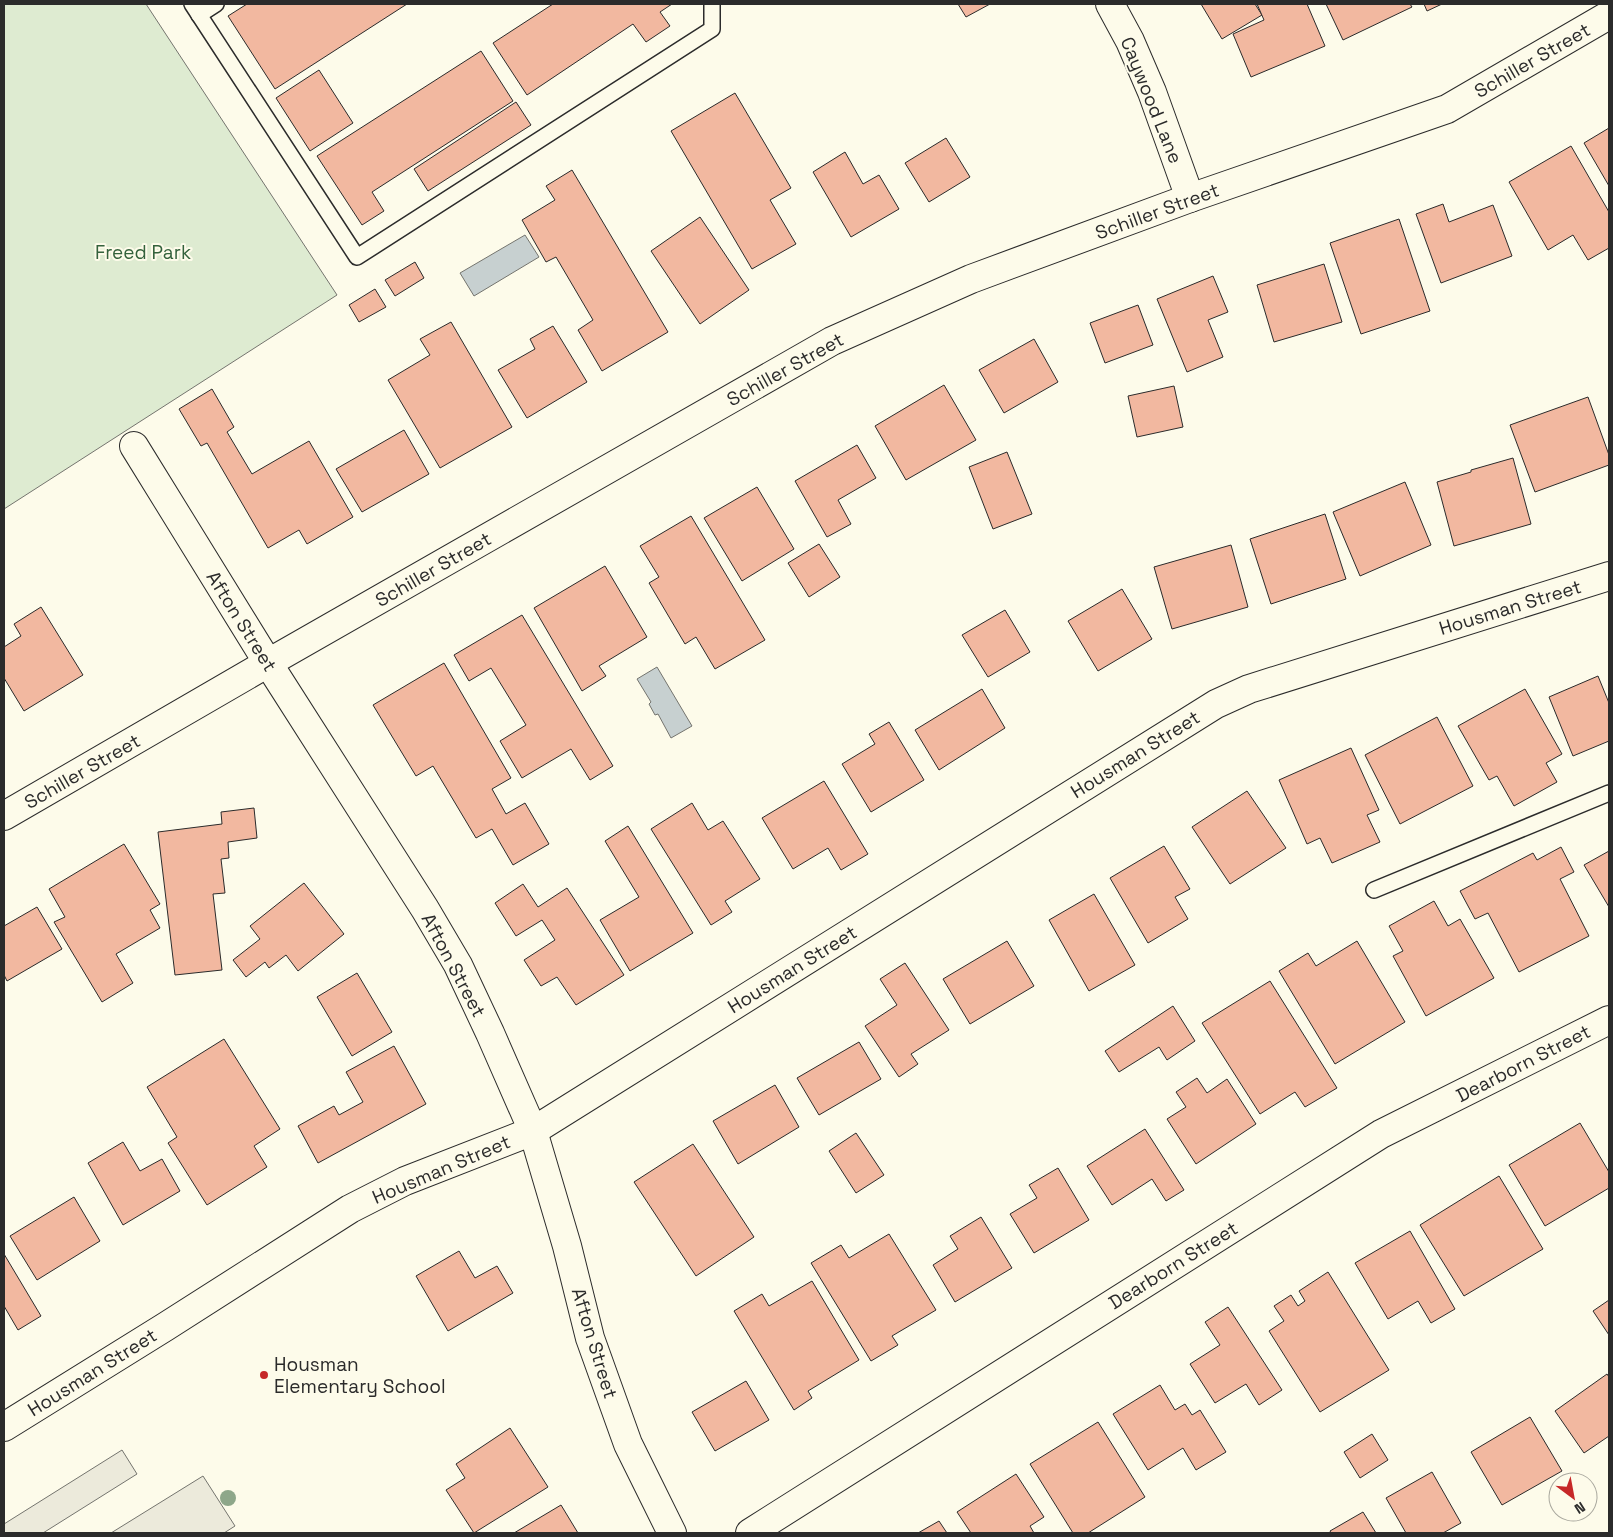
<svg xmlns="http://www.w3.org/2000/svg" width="1613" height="1537" viewBox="0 0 1613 1537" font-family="'Space Grotesk',sans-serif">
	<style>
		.green { fill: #deebd1; stroke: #74746e }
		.parking { fill: #eceadb; stroke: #74746e }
		.water { fill: #c7d0d0; stroke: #74746e }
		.building { fill: #f2b8a0; stroke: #2b2b2b }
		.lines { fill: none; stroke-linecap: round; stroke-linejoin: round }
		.service-casing { stroke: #2b2b2b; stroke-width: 18 }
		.minor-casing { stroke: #2b2b2b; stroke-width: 30 }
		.service { stroke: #fdfbea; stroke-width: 15 }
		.minor { stroke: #fdfbea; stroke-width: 28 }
		.tree { fill: #8ea78a }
		.poi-dot { fill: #c62828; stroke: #fdfbea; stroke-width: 2 }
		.labels { text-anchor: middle; stroke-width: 4; stroke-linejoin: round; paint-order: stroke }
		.street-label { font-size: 19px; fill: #2b2b2b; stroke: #fdfbea }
		.park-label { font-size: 19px; fill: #34623c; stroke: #fdfbea }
		.poi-label { font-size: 19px; fill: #2b2b2b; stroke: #fdfbea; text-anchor: start }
	</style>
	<rect width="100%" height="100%" fill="#fdfbea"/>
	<path class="green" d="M4,4H146L337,295L4,509Z"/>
	<g class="parking">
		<path d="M122,1450L137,1474L43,1533H4V1524Z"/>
		<path d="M203,1476L235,1526L224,1533H111Z"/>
	</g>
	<g class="water">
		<path d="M525,235L539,257L474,296L460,273Z"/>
		<path d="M657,667L692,726L671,738L658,714L655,715L649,704L651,702L637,679Z"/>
	</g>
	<g class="building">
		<path d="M247,4H407L275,89L228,16Z"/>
		<path d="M553,4H672L660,12L670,26L646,42L633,24L527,95L493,43Z"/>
		<path d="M958,4H990L966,17Z"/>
		<path d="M1201,4H1255L1262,15L1222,39Z"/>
		<path d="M1257,4H1307L1325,46L1251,77L1233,34L1264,20Z"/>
		<path d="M1326,4H1410L1412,7L1343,40Z"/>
		<path d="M1424,4H1442L1427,11Z"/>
		<path d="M481,51L513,101L372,192L384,211L362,225L317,156Z"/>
		<path d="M319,70L353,123L310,151L276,98Z"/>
		<path d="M735,93L791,188L770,200L796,244L752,269L671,131Z"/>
		<path d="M516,102L531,125L428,191L414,169Z"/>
		<path d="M1609,128V186L1584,143Z"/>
		<path d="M946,138L970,177L929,202L905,163Z"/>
		<path d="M1571,146L1609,212V248L1588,260L1573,235L1548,250L1509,182Z"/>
		<path d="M845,152L863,184L879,175L899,209L851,237L813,172Z"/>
		<path d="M572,170L668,332L602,371L578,330L593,320L556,257L546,262L522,220L555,200L546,186Z"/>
		<path d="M1443,204L1449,222L1493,205L1512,256L1441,283L1416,214Z"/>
		<path d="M700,217L749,290L700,324L651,251Z"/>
		<path d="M1399,219L1430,311L1361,334L1330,243Z"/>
		<path d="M415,262L424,278L395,296L385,280Z"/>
		<path d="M1324,264L1342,322L1274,342L1257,285Z"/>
		<path d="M1213,276L1228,312L1208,320L1223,357L1187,372L1157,299Z"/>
		<path d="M375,289L386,307L359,322L349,305Z"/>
		<path d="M1138,305L1153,345L1105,363L1090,323Z"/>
		<path d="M451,322L512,427L440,468L388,380L430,355L420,339Z"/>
		<path d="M553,326L587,382L527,418L498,370L535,349L530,339Z"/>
		<path d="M1034,339L1058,382L1004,413L979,370Z"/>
		<path d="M944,385L976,440L906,480L875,426Z"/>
		<path d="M1174,386L1183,427L1137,437L1128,396Z"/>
		<path d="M212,389L234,427L227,432L252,474L309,441L353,517L307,544L299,530L268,548L207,443L201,446L179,409Z"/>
		<path d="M1588,397L1609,455V465L1535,492L1510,425Z"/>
		<path d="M404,430L429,474L362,512L336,469Z"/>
		<path d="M857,445L876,478L838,500L851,524L827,537L795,481Z"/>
		<path d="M1007,452L1032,514L993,529L969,467Z"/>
		<path d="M1513,458L1531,524L1454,546L1437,482L1471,472V470Z"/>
		<path d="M1405,482L1431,545L1360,576L1333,512Z"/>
		<path d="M757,487L794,549L742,581L704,518Z"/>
		<path d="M1325,514L1346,579L1271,604L1250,539Z"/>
		<path d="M691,516L765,640L715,669L696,637L685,644L649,583L659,577L640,546Z"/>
		<path d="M819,544L840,577L809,597L788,563Z"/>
		<path d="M1231,545L1248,607L1172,629L1154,567Z"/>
		<path d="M605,566L647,637L599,666L606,676L582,691L534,608Z"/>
		<path d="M1122,589L1152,639L1098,671L1068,621Z"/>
		<path d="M41,607L83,675L24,711L4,678V647L21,636L14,624Z"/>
		<path d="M1005,610L1030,652L988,677L962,635Z"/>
		<path d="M522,615L613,766L590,780L571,749L522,778L500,741L526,725L491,668L469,681L454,655Z"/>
		<path d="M444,663L511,778L492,789L506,814L525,803L549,844L513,865L492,829L476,838L433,766L416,776L373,705Z"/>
		<path d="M1598,676L1609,703V741L1573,756L1549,697Z"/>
		<path d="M982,689L1005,728L939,770L915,730Z"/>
		<path d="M1525,689L1562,754L1546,763L1557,782L1514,806L1497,776L1489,780L1458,726Z"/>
		<path d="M1437,717L1473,786L1400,824L1365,755Z"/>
		<path d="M889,722L924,780L871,812L842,764L875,744L869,734Z"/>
		<path d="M1351,748L1379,810L1367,815L1380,842L1332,863L1320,838L1307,844L1279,780Z"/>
		<path d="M824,781L868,854L841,870L828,848L793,869L762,818Z"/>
		<path d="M1247,791L1286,848L1230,884L1192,827Z"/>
		<path d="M692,803L708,830L723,821L760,879L725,901L732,912L711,925L651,829Z"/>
		<path d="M254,808L257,838L228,842L229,858L221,859L225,893L213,894L222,970L175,975L158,832L222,824L221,812Z"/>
		<path d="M628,826L693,933L630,971L600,920L639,897L605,841Z"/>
		<path d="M124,844L160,904L150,910L160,928L116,954L133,983L102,1002L54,922L65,917L49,889Z"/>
		<path d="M1164,846L1190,889L1175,897L1188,919L1148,943L1110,878Z"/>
		<path d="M1561,847L1574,872L1560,879L1589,936L1519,972L1488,913L1475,919L1460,891L1533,853L1537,860Z"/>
		<path d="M1609,851V907L1584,865Z"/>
		<path d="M304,883L344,934L298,971L286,955L269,968L265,962L246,977L233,960L260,939L250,926Z"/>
		<path d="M523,884L538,907L567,888L624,975L576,1005L557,977L541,986L524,960L555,940L542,920L516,936L495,903Z"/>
		<path d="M1094,894L1135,965L1089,991L1049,920Z"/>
		<path d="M1434,901L1448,926L1460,919L1494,978L1426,1016L1393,956L1403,951L1389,926Z"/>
		<path d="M37,907L62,949L7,981L4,975V926Z"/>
		<path d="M1007,941L1034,986L970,1024L943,979Z"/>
		<path d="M1357,941L1405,1022L1335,1064L1279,971L1308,953L1316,966Z"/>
		<path d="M905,963L949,1030L911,1054L918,1064L899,1077L865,1026L897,1005L880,979Z"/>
		<path d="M357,973L392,1032L352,1056L317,997Z"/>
		<path d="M1270,981L1337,1088L1305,1107L1295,1092L1260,1114L1202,1023Z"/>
		<path d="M1173,1006L1195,1041L1167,1060L1159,1047L1119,1072L1105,1051Z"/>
		<path d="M224,1039L280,1129L254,1146L267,1167L207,1205L168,1143L177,1137L147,1087Z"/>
		<path d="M859,1042L881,1079L819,1115L797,1078Z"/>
		<path d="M394,1046L426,1104L318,1163L298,1126L334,1106L339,1115L363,1102L346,1072Z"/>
		<path d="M1197,1078L1207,1093L1227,1079L1256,1124L1196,1164L1167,1119L1186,1107L1176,1092Z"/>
		<path d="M775,1085L799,1127L738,1164L713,1121Z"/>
		<path d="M1580,1123L1609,1172V1188L1545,1226L1509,1165Z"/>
		<path d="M1145,1129L1184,1190L1166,1201L1152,1179L1112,1205L1087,1166Z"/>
		<path d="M856,1133L884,1175L856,1193L829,1151Z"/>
		<path d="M123,1142L140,1171L162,1159L180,1191L123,1225L88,1163Z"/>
		<path d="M693,1144L754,1237L696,1276L634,1182Z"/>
		<path d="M1058,1168L1089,1220L1034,1253L1010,1214L1037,1198L1029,1185Z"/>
		<path d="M1499,1176L1543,1249L1464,1296L1420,1225Z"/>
		<path d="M74,1197L100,1241L37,1280L10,1236Z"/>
		<path d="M981,1217L1012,1268L955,1302L933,1265L958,1249L950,1236Z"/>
		<path d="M1410,1231L1455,1309L1431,1323L1418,1301L1388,1319L1355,1263Z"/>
		<path d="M889,1234L936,1310L892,1336L898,1345L871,1361L811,1263L841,1245L849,1258Z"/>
		<path d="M459,1251L475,1278L497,1266L513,1293L448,1331L416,1276Z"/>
		<path d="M4,1254L41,1316L18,1330L4,1306Z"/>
		<path d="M1328,1272L1389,1370L1320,1412L1269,1331L1284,1321L1274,1306L1291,1295L1298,1306L1305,1301L1299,1291Z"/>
		<path d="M812,1281L859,1360L808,1391L812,1398L794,1410L734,1311L762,1294L769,1306Z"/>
		<path d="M1609,1300V1335L1593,1311Z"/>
		<path d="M1228,1307L1282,1390L1259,1405L1246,1384L1215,1403L1190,1364L1220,1345L1205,1322Z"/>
		<path d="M1607,1374L1609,1377V1436L1584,1453L1555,1411Z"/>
		<path d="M746,1381L769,1420L715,1451L692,1412Z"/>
		<path d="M1160,1385L1175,1410L1185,1404L1192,1415L1200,1410L1226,1452L1196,1470L1183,1448L1148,1470L1113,1414Z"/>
		<path d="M1530,1417L1562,1471L1502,1505L1471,1452Z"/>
		<path d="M1098,1422L1145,1497L1088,1533H1073L1030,1464Z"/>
		<path d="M510,1428L548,1487L474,1533L446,1490L465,1478L456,1464Z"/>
		<path d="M1372,1434L1388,1460L1360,1478L1344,1452Z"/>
		<path d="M1432,1472L1461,1523L1443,1533H1406L1386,1498Z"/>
		<path d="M1016,1474L1044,1517L1030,1526L1034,1533H971L957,1512Z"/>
		<path d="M561,1505L578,1533H514Z"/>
		<path d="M1363,1512L1376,1533H1331L1330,1531Z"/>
		<path d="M939,1521L947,1533H918Z"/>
	</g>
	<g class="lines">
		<defs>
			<g id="service">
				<path d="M192,4L357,257L712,29V4"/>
				<path d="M199,15L216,4"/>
				<path d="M1374,890L1609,793"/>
			</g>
			<g id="minor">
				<path d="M1110,4L1130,41L1152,92L1190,198"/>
				<path d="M134,446L268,663L425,909L458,965L490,1033L533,1131L567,1246L590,1338L628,1444L672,1533"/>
				<path d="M4,816L268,663L832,341L971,279L1190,198L1447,109L1609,15"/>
				<path d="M4,1427L165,1327L350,1209L405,1181L533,1131L1216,704L1249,689L1609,576"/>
				<path d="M750,1533L1381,1134L1609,1020"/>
			</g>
		</defs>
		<use href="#service" class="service-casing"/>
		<use href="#minor" class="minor-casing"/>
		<use href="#service" class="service"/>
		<use href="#minor" class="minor"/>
	</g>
	<circle class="tree" cx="228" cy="1498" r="8"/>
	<circle class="poi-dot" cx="264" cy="1375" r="5"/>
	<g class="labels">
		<g class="street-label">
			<text transform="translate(1532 60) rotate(-30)" y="7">Schiller Street</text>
			<text transform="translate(1152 100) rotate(68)" y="7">Caywood Lane</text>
			<text transform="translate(1157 211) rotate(-20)" y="7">Schiller Street</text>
			<text transform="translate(785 369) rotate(-29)" y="7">Schiller Street</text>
			<text transform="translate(433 569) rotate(-30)" y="7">Schiller Street</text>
			<text transform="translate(1510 607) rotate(-17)" y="7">Housman Street</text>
			<text transform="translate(242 621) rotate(58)" y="7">Afton Street</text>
			<text transform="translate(1135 754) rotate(-32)" y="7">Housman Street</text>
			<text transform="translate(82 771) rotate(-30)" y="7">Schiller Street</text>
			<text transform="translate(454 965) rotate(62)" y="7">Afton Street</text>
			<text transform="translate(792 969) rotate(-32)" y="7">Housman Street</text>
			<text transform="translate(1523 1063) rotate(-27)" y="7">Dearborn Street</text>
			<text transform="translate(441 1169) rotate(-23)" y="7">Housman Street</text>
			<text transform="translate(1173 1265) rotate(-32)" y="7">Dearborn Street</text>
			<text transform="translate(595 1343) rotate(73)" y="7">Afton Street</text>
			<text transform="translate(92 1372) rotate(-32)" y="7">Housman Street</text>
		</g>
		<g class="park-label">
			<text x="143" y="259">Freed Park</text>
		</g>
		<g class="poi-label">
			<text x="274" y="1371">Housman<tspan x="274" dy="22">Elementary School</tspan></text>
		</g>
	</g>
	<rect width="1613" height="1537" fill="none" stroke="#2b2b2b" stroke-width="10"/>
	<g transform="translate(1573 1497) rotate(148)"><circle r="24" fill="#fdfbea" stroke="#a9a89e"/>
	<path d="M0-4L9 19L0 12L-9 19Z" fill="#c62828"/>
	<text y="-8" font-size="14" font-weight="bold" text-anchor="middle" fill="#2b2b2b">N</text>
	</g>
</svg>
